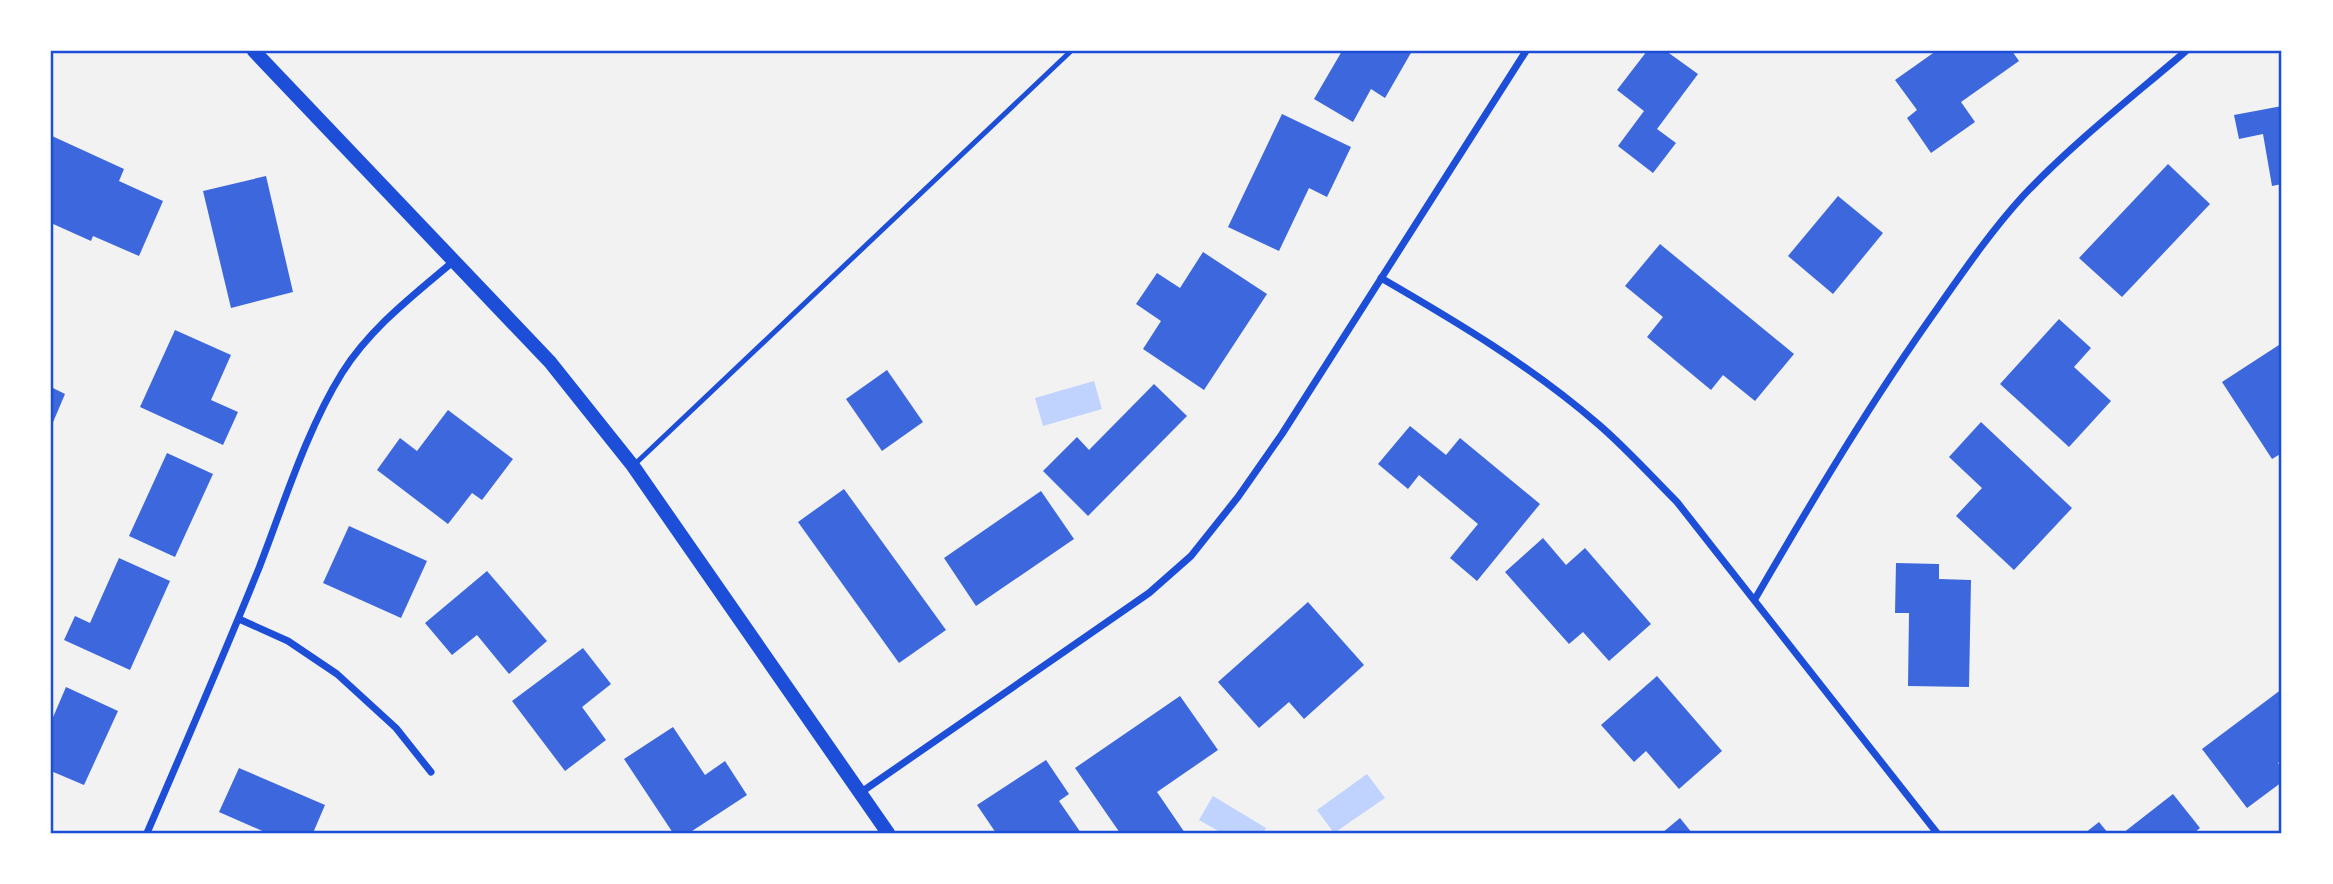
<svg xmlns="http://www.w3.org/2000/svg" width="2333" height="884" viewBox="0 0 2333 884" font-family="'Nunito Sans',sans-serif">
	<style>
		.water { fill: #bfd3fe }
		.building { fill: #3d67dc }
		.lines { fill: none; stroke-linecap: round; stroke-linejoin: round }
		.service { stroke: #1d4ed8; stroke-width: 5 }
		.minor { stroke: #1d4ed8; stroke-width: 7 }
		.secondary { stroke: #1d4ed8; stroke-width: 14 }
		.neatline { fill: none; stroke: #1d4ed8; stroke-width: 2.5 }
	</style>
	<rect width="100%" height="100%" fill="#f2f2f2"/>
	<g class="water">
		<path d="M1094,381L1102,409L1043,426L1035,398Z"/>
		<path d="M1367,774L1385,798L1334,833L1317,810Z"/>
		<path d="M1213,796L1266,828L1263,833H1222L1199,820Z"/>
	</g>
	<g class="building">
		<path d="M1342,51H1412L1385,98L1371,89L1353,122L1314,99Z"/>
		<path d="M1647,51H1666L1698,74L1657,129L1676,143L1653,173L1618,146L1644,111L1617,90Z"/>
		<path d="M1936,51H2012L2019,61L1961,102L1975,122L1931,153L1907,118L1917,110L1895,80Z"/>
		<path d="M2282,106V184L2272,186L2263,134L2239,139L2234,115Z"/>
		<path d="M1282,114L1351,147L1327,197L1309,188L1279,251L1228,227Z"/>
		<path d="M52,136L124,169L119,181L163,201L139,256L93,236L91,241L51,223Z"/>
		<path d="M2168,164L2210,204L2122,297L2079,258Z"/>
		<path d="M266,176L293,292L231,308L203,191Z"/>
		<path d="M1838,196L1883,233L1833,294L1788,256Z"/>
		<path d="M1660,244L1794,354L1755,401L1723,375L1711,390L1647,337L1663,317L1625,286Z"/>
		<path d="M1203,252L1267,294L1204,390L1143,349L1161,321L1136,304L1157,273L1180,288Z"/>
		<path d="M2059,319L2091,348L2074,367L2111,401L2069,447L2000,384Z"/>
		<path d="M175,330L231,355L211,400L238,412L223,445L140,407Z"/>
		<path d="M2282,343V453L2272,459L2222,382Z"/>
		<path d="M887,370L923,422L882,451L846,399Z"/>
		<path d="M1154,384L1187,416L1088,516L1043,471L1077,437L1089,450Z"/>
		<path d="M51,387L65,394L51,427Z"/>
		<path d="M448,410L513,459L482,500L472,493L448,524L377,470L400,438L417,451Z"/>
		<path d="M1981,422L2072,508L2014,570L1956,516L1982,488L1949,457Z"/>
		<path d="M1410,426L1446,455L1460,438L1540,504L1477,581L1450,558L1478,524L1419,475L1408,489L1378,464Z"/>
		<path d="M167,453L213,474L175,557L129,536Z"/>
		<path d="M844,489L946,630L899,663L798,522Z"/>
		<path d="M1041,491L1074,539L976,606L944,558Z"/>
		<path d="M349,526L427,561L401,618L323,583Z"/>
		<path d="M1543,538L1566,565L1585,548L1651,624L1609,661L1583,632L1569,644L1505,572Z"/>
		<path d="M119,558L170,581L130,670L64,640L75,616L90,623Z"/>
		<path d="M1896,563L1939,564V579L1971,580L1969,687L1908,686L1909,613H1895Z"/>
		<path d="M487,571L547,641L509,674L477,635L452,655L425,623Z"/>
		<path d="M1308,602L1364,665L1304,719L1289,702L1259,728L1218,682Z"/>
		<path d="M583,648L611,684L582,707L606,740L565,771L512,701Z"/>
		<path d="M1657,676L1722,751L1679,789L1646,751L1634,762L1601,725Z"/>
		<path d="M66,687L118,711L84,785L51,771V722Z"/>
		<path d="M2282,689V759L2278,763L2282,769V782L2247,808L2202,749Z"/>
		<path d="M1180,696L1218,750L1157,792L1185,833H1120L1075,768Z"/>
		<path d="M673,727L705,775L725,761L747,795L689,833H673L624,759Z"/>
		<path d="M1046,760L1069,794L1059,801L1081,833H996L977,805Z"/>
		<path d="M239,768L325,805L313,833H267L219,812Z"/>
		<path d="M2173,794L2200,828L2194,833H2123Z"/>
		<path d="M1680,818L1692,833H1662Z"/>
		<path d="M2099,822L2108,833H2085Z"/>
	</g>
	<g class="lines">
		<path class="service" d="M635,464L1071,51"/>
		<g class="minor">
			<path d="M1381,278C1457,322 1531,366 1598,424C1626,448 1651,476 1677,502L1937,833"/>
			<path d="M1755,599C1813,499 1872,400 1939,306C1965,269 1992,230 2023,196C2073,143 2131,98 2186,51"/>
			<path d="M239,619L288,641L337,674L396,728L431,772"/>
			<path d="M860,793L1149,593L1191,556L1238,497L1282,434L1526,51"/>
			<path d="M147,833C185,745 223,657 259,568C283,506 307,429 342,373C371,327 414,295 455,260"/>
		</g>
		<path class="secondary" d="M254,51L550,362L633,466L888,833"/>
	</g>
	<rect width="2333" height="884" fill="none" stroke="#ffffff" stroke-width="105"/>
	<rect x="52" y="52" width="2228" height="780" class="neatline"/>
</svg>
